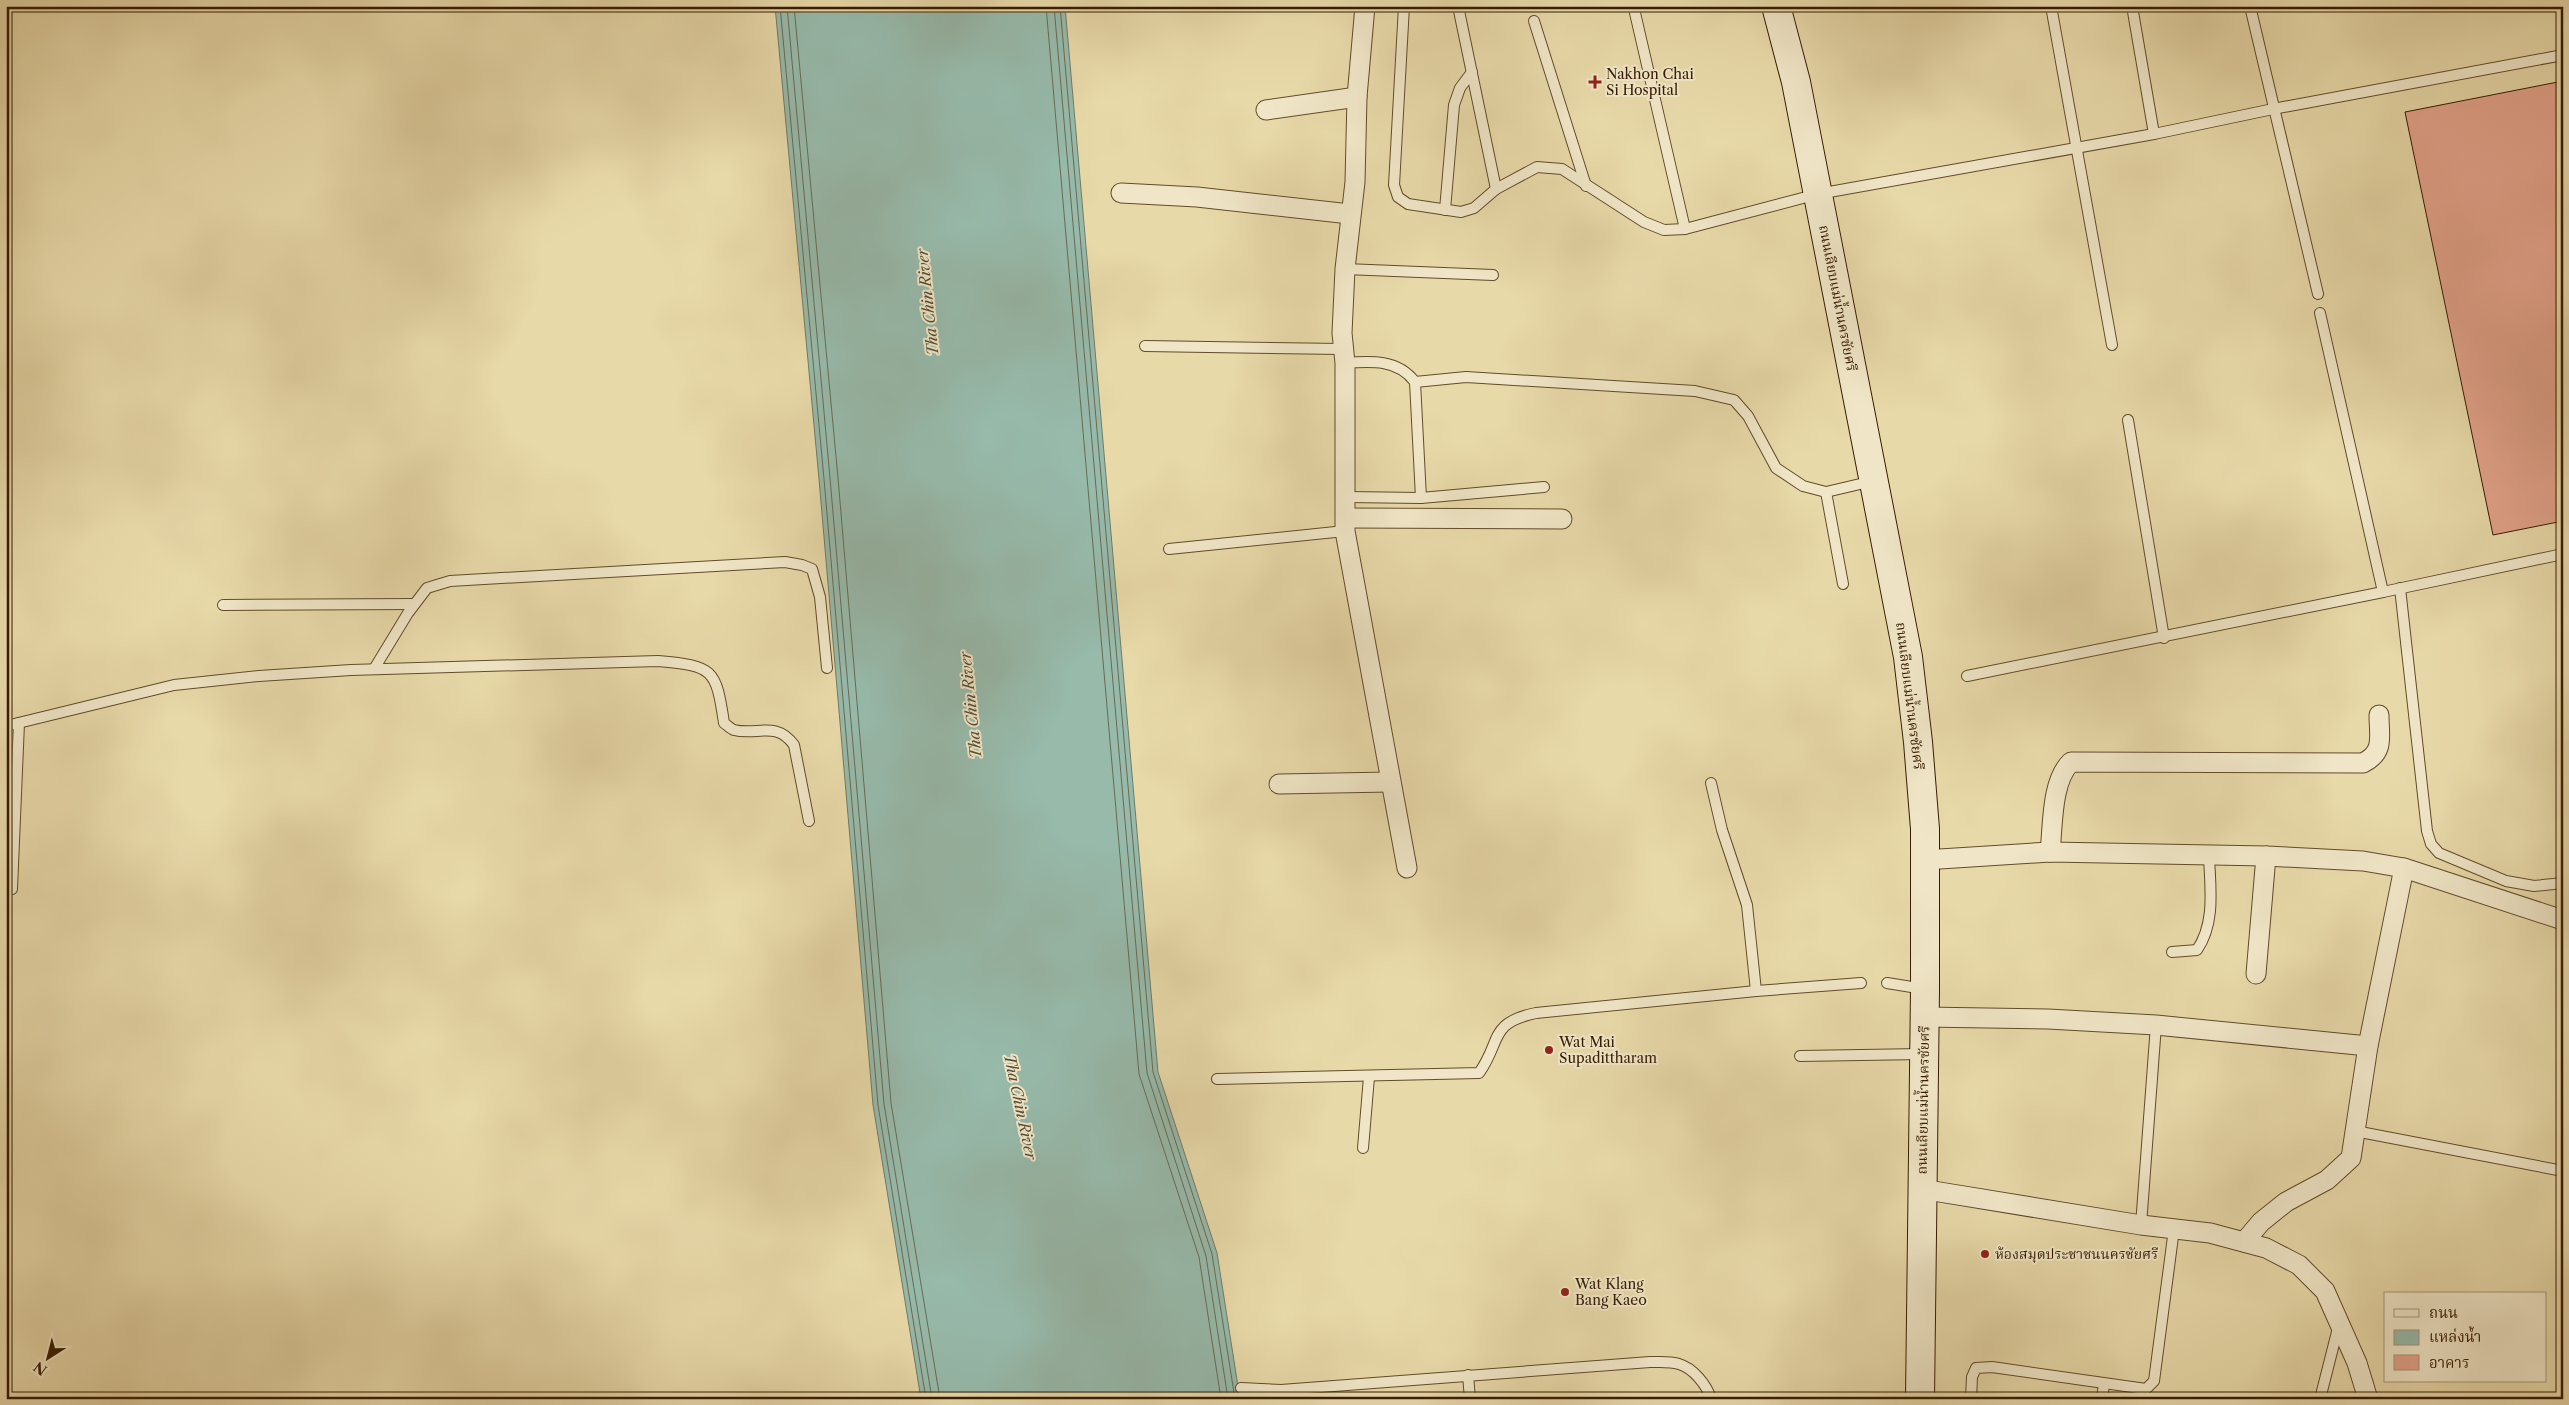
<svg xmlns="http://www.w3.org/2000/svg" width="2569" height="1405" viewBox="0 0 2569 1405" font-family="'Libre Caslon Text','Noto Serif Thai',serif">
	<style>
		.water { fill: #97baab; stroke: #707b67 }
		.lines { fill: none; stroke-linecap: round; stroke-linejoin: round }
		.shore { stroke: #666b56; stroke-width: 1 }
		.building { fill: #e2a28a; stroke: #361c00 }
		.lane-casing { stroke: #624b2a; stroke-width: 12 }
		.street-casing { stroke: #624b2a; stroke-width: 21 }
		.secondary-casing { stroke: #361c00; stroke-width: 30 }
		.lane { stroke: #f0e6c7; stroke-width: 10 }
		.street { stroke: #f0e6c7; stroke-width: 19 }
		.secondary { stroke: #f0e6c7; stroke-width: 28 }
		.poi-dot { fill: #8f2418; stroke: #f0e6c7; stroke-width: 2 }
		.labels { text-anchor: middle; stroke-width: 4; stroke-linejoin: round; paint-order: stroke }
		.poi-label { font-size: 14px; fill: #361c00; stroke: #f0e6c7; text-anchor: start }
		.street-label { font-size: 14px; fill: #361c00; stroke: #f0e6c7 }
		.water-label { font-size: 15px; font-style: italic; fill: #534b33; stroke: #f0e6c7 }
	</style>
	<rect width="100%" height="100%" fill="#e8d9a9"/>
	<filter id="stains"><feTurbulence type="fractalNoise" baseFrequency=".004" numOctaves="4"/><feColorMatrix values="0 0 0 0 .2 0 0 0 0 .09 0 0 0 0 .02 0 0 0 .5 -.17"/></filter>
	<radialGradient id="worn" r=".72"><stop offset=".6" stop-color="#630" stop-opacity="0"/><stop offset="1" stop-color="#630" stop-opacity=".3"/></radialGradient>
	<path class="water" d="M775,6H1065L1158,1072L1217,1253L1240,1399H921L873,1105L819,479Z"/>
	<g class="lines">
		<g class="shore">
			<path d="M780,6L824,479L878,1105L926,1399"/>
			<path d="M787,6L830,478L884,1104L932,1399"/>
			<path d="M794,6L838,478L891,1103L940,1399"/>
			<path d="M1046,6L1139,1074L1199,1257L1221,1399"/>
			<path d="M1054,6L1147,1073L1206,1256L1228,1399"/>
			<path d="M1060,6L1153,1072L1212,1254L1235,1399"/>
		</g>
	</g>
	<path class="building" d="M2563,81V521L2493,535L2405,112Z"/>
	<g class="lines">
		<defs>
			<g id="lane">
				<path d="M1404,6L1394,185L1398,197L1408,204L1461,212L1474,208L1496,189L1537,167L1562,169L1644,222L1664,230L1685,229L1818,194L2154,134L2273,109L2563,55"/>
				<path d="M1458,6L1496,189"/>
				<path d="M2051,6L2112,345"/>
				<path d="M2132,6L2154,134"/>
				<path d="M2250,6L2318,294"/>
				<path d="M1635,13L1685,229"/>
				<path d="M1534,21L1586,186"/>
				<path d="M1445,210L1454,105L1460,88L1472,72"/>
				<path d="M1345,269L1493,275"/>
				<path d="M1145,346L1342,349"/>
				<path d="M1345,363C1371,361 1398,359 1415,382L1421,498"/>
				<path d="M1415,382L1466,377L1695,391L1734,400L1748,416L1776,468L1803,486L1826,492L1873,481"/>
				<path d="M2128,420L2164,638"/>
				<path d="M1826,492L1843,584"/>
				<path d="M1346,497L1421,498L1544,487"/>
				<path d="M1169,549L1345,531"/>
				<path d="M2400,588L2427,831L2431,844L2439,853L2506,881L2534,886L2563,883"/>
				<path d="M2383,592L2563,554"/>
				<path d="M223,605L414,604"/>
				<path d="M374,669L408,613L427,588L450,581L785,562L802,565L812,569L820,597L827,668"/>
				<path d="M1967,676L2383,592L2320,313"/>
				<path d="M6,726L174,685L259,676L351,670L658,661C713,666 716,668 724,723C727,725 731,729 734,730C757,736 776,720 794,745L809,821"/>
				<path d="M1711,783L1722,830L1747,905L1756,991"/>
				<path d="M12,889L19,723"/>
				<path d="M2172,952L2197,950C2216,922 2210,887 2209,855"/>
				<path d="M1887,983L1924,989"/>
				<path d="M1800,1056L1922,1054"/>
				<path d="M1217,1079L1479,1073C1502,1041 1488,1023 1536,1013L1756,991L1861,983"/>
				<path d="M2355,1131L2563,1171"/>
				<path d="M1363,1148L1369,1077"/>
				<path d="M2141,1225L2156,1025"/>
				<path d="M1468,1375L1470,1399"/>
				<path d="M1241,1388L1281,1390L1650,1362C1659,1362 1670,1361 1679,1364C1693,1368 1707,1385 1711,1399"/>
				<path d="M1971,1399L1972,1377L1976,1368L1992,1367L2146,1389L2154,1381L2174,1229"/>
				<path d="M2102,1399L2104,1384"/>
				<path d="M2320,1399L2339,1324"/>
			</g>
			<g id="street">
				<path d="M1365,6L1357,97L1355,182L1345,269L1342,333L1345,363V531L1407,868"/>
				<path d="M1266,110L1357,97"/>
				<path d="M1121,193L1197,197L1350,214"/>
				<path d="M1346,518L1562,519"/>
				<path d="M1279,784L1390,782"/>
				<path d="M2050,852C2053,826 2051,781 2071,762L2363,763C2385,752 2379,737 2379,715"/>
				<path d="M1924,860L2050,852L2266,856L2363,861L2404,868L2563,920"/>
				<path d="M2256,974L2266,856"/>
				<path d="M1924,1017L2048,1019L2156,1025L2368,1046"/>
				<path d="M1921,1189L2141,1225L2210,1233L2266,1248L2299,1265L2325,1291L2357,1363L2368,1399"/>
				<path d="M2244,1242L2261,1222L2286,1202L2327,1180L2351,1158L2368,1046L2404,868"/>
			</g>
			<path id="secondary" d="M1776,6L1796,82L1908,657L1918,742L1925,829V989L1920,1399"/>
		</defs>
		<use href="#lane" class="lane-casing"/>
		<use href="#street" class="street-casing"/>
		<use href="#secondary" class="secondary-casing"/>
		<use href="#lane" class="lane"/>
		<use href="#street" class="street"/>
		<use href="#secondary" class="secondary"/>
	</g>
	<g class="poi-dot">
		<path d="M1592.5 74.5h5v5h5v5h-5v5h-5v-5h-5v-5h5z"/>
		<circle cx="1549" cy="1050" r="5"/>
		<circle cx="1985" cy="1254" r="5"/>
		<circle cx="1565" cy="1292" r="5"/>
	</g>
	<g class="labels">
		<g class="poi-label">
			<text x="1606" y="79">Nakhon Chai<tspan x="1606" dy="16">Si Hospital</tspan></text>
			<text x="1559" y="1047">Wat Mai<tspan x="1559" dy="16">Supadittharam</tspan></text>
			<text x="1995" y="1259">ห้องสมุดประชาชนนครชัยศรี</text>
			<text x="1575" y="1289">Wat Klang<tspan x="1575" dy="16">Bang Kaeo</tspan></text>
		</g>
		<g class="street-label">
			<text transform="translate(1838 298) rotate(79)" y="5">ถนนเลียบแม่น้ำนครชัยศรี</text>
			<text transform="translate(1910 696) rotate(83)" y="5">ถนนเลียบแม่น้ำนครชัยศรี</text>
			<text transform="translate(1923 1100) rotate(-89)" y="5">ถนนเลียบแม่น้ำนครชัยศรี</text>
		</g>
		<g class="water-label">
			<text transform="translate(928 302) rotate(-96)" y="5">Tha Chin River</text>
			<text transform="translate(971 705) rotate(-96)" y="5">Tha Chin River</text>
			<text transform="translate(1020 1107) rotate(78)" y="5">Tha Chin River</text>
		</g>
	</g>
	<rect width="2569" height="1405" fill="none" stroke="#e8d9a9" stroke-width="25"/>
	<rect x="8" y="8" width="2554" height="1390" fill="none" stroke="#361c00" stroke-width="2.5"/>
	<rect x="12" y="12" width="2544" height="1380" fill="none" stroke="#361c00"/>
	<rect x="2384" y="1292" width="162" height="90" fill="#f0e6c7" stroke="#a69577"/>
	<rect x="2394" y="1309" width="25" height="8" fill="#f0e6c7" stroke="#a69577"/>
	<text x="2429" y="1318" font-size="15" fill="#361c00">ถนน</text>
	<rect x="2394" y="1330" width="25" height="15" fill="#97baab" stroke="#a69577"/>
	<text x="2429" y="1342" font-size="15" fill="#361c00">แหล่งน้ำ</text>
	<rect x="2394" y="1355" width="25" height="15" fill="#e2a28a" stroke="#a69577"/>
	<text x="2429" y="1368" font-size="15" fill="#361c00">อาคาร</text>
	<g transform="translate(48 1358) rotate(216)" stroke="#f0e6c7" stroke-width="4" paint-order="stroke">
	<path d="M0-4L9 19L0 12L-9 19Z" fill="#361c00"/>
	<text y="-8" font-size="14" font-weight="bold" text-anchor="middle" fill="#361c00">N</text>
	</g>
	<rect width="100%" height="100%" filter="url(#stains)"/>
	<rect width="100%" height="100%" fill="url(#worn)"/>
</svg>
